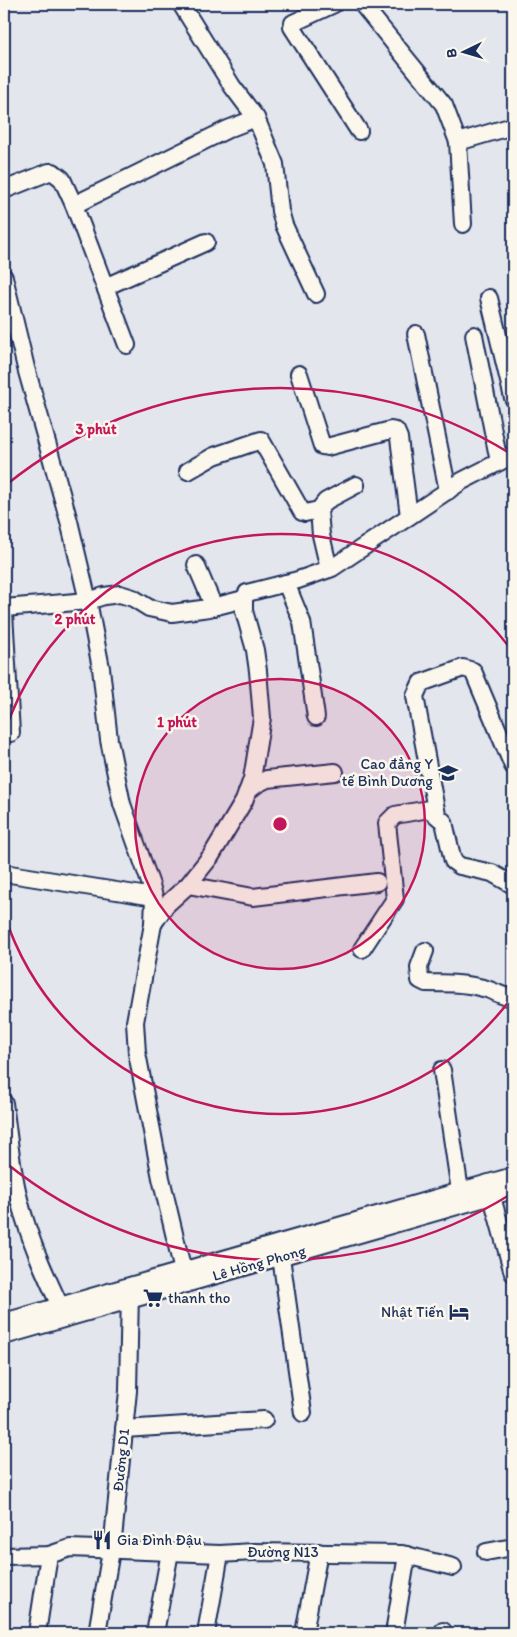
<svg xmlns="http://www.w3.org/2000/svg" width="517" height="1637" viewBox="0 0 517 1637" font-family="Itim,sans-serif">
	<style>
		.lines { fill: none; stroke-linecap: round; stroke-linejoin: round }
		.minor-casing { stroke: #1b2f5e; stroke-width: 20 }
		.minor { stroke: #fbf7ec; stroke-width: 16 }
		.ring { fill: none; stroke: #c2185b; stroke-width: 2.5 }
		.labels { text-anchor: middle; stroke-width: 5; stroke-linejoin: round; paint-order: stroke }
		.poi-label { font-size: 15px; fill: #1b2f5e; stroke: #fbf7ec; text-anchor: end }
		.street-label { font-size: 15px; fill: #1b2f5e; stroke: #fbf7ec }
		.centre { fill: #c2185b; stroke: #fbf7ec; stroke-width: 2.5 }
		.ring-label { font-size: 15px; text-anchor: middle; font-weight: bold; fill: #c2185b; stroke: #fbf7ec; stroke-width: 5; stroke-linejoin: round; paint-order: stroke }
	</style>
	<rect width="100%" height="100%" fill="#e4e6ed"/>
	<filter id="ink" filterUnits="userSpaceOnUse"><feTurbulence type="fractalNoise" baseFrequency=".02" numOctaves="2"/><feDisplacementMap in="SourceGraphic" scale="10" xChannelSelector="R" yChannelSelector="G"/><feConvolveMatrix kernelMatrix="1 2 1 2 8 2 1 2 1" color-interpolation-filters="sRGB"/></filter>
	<g filter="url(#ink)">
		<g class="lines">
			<defs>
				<g id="minor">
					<path d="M334,4L293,23L292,27L359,131"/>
					<path d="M362,4L444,105L458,142L463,224"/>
					<path d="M256,118L275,164L280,211L284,225L316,294"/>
					<path d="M458,142L513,126"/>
					<path d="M4,190L49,172H53L62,179L74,205L228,129L256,118L232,86L181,4"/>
					<path d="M74,205L127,345"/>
					<path d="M4,277L26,368L69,521L88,601L101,668L109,740L122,804L151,885L154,897L153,924L135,1022L137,1053L161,1178L186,1284"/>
					<path d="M105,287L206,242"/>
					<path d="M489,298L513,398"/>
					<path d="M416,334L448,491"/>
					<path d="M474,335L499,462"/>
					<path d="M299,374L322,446L327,447L391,430L396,431L399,438L409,516"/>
					<path d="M188,471L214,456L261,440L302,512L305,513L319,510"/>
					<path d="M196,565L214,607"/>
					<path d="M329,569L321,535L319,510L326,501L356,485"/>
					<path d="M286,583L302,622L316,717"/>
					<path d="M4,608L88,601L104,596L120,594L133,598L149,608L172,613L209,608L244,599"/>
					<path d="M4,613L11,733"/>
					<path d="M247,792L257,784L267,779L335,772"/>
					<path d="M437,815L415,696L421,683L463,668L473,671L513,766"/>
					<path d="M4,873L154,897"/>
					<path d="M188,885L253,897L377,882"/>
					<path d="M153,924L166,905L188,885L211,856L244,801L252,779L262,718L258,671L255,650L244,611V599L247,593L298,580L332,568L462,481L513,455"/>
					<path d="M362,949L395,899L387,823L395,815L429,809L444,822L453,861L460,866L492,873L513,885"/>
					<path d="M425,951L419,967L420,980L426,983C445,983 464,983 483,988C493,990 502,997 513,998"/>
					<path d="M442,1070L460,1191"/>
					<path d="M4,1103C9,1140 13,1185 25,1220C34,1250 47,1278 60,1306"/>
					<path d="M489,1186L513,1273"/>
					<path d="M281,1257L303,1413"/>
					<path d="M4,1322L513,1176"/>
					<path d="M4,1336L513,1190"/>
					<path d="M124,1429L264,1420"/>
					<path d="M486,1552L513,1547"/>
					<path d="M4,1556L49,1555L70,1548L220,1554L253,1552L402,1554L453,1567"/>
					<path d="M37,1633L49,1555"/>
					<path d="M97,1633L113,1539L128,1391L130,1291"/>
					<path d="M155,1633L170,1552"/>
					<path d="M206,1633L220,1554"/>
					<path d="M304,1633L319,1552"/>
					<path d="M394,1633L407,1555"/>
					<path d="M443,1633V1631"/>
				</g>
			</defs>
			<use href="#minor" class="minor-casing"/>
			<use href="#minor" class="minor"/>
		</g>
	</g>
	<circle cx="280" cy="824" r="145" fill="#c2185b" fill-opacity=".12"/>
	<g class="ring">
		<circle cx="280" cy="824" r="145"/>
		<path d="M513 996A290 290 0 0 1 4 914M4 734A290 290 0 0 1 513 652"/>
		<path d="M511 1194A436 436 0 0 1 6 1163M6 485A436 436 0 0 1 511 454"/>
	</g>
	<defs>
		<symbol id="university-bare" viewBox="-9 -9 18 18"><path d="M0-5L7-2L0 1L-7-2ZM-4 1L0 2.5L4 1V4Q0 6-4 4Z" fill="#1b2f5e" stroke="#fbf7ec" stroke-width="2.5" paint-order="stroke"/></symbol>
		<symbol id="supermarket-bare" viewBox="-9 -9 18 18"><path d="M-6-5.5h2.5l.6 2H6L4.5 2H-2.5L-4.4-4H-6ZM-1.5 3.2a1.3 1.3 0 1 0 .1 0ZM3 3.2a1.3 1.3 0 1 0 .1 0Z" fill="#1b2f5e" stroke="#fbf7ec" stroke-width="2.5" paint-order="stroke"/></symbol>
		<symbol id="hotel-bare" viewBox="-9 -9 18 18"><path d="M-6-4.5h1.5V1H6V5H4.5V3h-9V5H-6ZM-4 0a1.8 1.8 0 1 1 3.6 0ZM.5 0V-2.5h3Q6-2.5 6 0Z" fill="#1b2f5e" stroke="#fbf7ec" stroke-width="2.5" paint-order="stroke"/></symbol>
		<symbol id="restaurant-bare" viewBox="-9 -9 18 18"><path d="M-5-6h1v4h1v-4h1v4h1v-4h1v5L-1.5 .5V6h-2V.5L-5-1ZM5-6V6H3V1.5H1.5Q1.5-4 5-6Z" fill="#1b2f5e" stroke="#fbf7ec" stroke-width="2.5" paint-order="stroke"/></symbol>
	</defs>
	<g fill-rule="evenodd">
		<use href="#university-bare" x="434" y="759" width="28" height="28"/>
		<use href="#supermarket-bare" x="139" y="1284" width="28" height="28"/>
		<use href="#hotel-bare" x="445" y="1298" width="28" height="28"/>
		<use href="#restaurant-bare" x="88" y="1526" width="28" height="28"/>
	</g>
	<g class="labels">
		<g class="poi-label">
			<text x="433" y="769">Cao đẳng Y<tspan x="433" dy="17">tế Bình Dương</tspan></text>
			<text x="168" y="1303" text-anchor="start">thanh tho</text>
			<text x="444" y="1317">Nhật Tiến</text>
			<text x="117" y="1545" text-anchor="start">Gia Đình Đậu</text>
		</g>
		<g class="street-label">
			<text transform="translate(259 1263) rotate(-16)" y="5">Lê Hồng Phong</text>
			<text transform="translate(121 1460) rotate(-84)" y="5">Đường D1</text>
			<text x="283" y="1557">Đường N13</text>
		</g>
	</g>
	<circle cx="280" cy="824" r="8" class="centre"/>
	<g class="ring-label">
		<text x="96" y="434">3 phút</text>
		<text x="75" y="624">2 phút</text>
		<text x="177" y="727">1 phút</text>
	</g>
	<rect width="517" height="1637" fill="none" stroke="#fbf7ec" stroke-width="20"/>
	<rect x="10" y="10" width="497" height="1617" fill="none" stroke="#1b2f5e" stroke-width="2" filter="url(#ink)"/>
	<g transform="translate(464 52) rotate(265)" stroke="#fbf7ec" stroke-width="4" paint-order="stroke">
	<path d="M0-4L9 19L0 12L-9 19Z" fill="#1b2f5e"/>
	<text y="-8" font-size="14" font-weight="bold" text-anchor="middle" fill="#1b2f5e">B</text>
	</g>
</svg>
